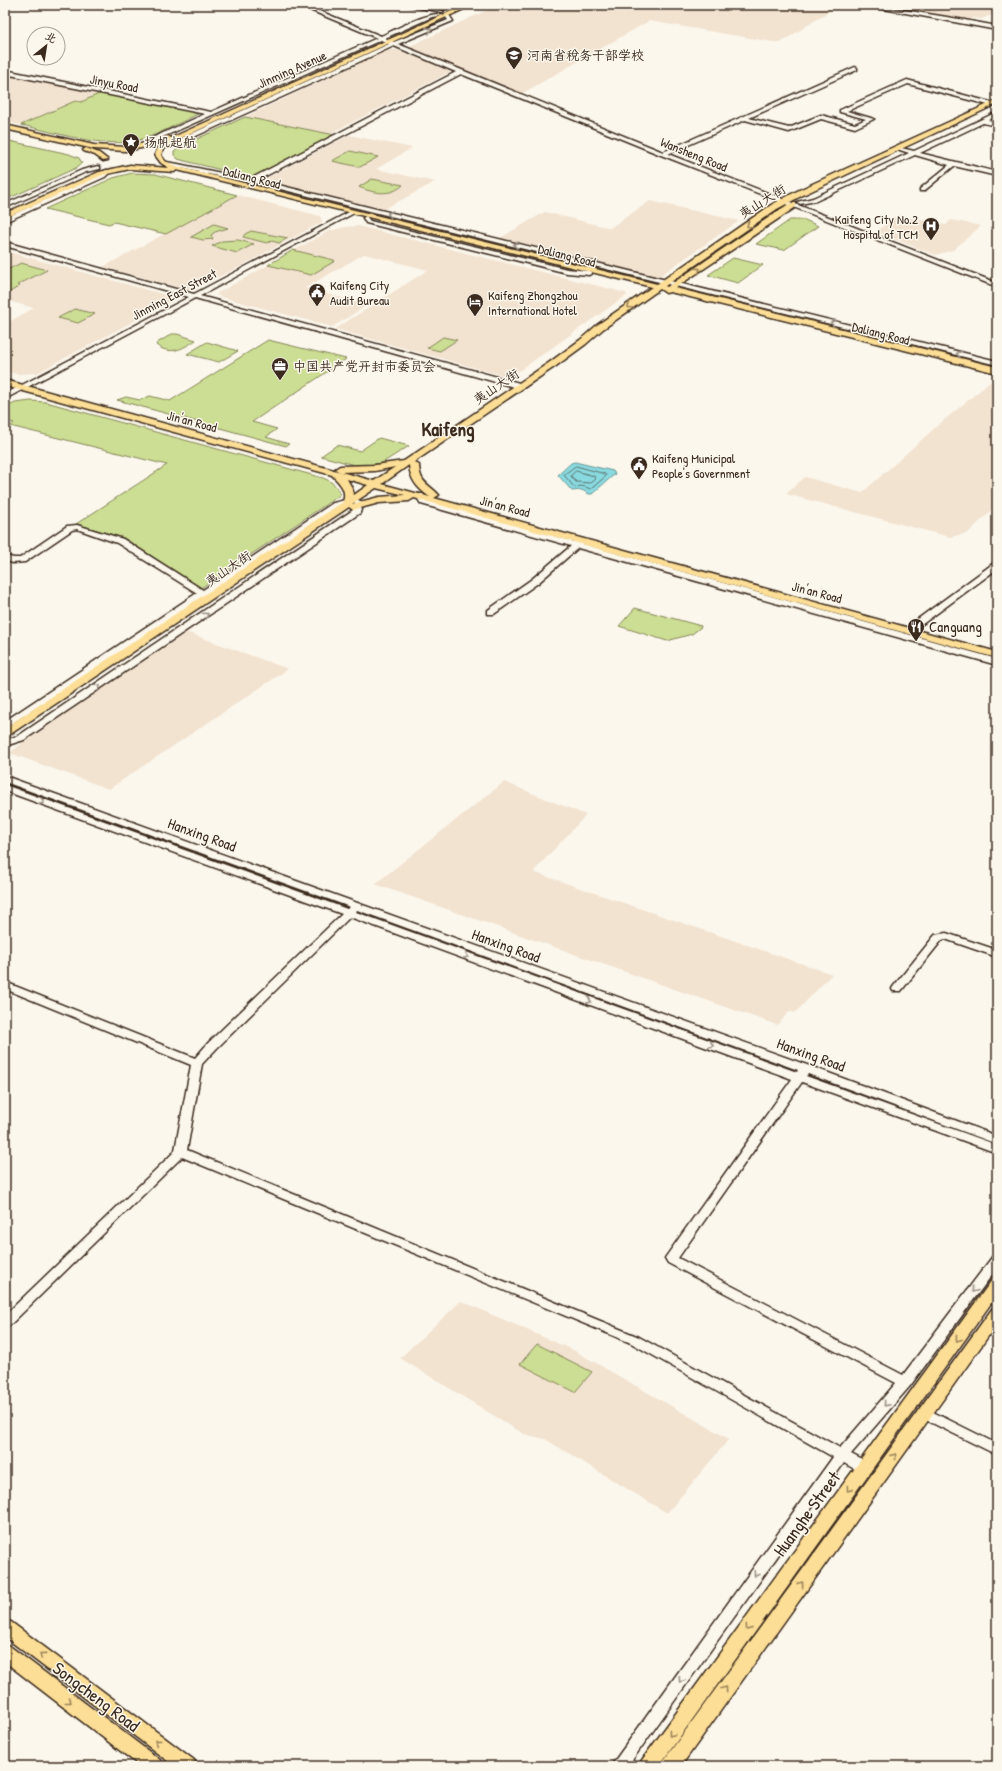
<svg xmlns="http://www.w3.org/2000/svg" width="1002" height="1771" viewBox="0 0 1002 1771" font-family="'Patrick Hand','LXGW WenKai TC',sans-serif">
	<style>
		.built { fill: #f2e2d0 }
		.green { fill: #ccde93; stroke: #848458 }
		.water { fill: #89dae0; stroke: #6a9492 }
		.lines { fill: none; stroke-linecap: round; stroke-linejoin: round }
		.shore { stroke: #5a706c; stroke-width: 1 }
		.minor-casing { stroke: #3b2a1e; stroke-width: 3 }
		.major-casing { stroke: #3b2a1e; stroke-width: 3 }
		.minor { fill: #fbf7ec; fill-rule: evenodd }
		.major { fill: #fcde96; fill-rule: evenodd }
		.oneway { stroke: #9b9085 }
		.oneway2 { stroke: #9c845a }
		.labels { text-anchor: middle; stroke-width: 3; stroke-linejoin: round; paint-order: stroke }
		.far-poi-label { font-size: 13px; fill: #3b2a1e; stroke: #fbf7ec; text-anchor: start }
		.far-street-label { font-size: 13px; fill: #3b2a1e; stroke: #fbf7ec }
		.poi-label { font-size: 15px; fill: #3b2a1e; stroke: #fbf7ec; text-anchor: start }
		.street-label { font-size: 15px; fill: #3b2a1e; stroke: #fbf7ec }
		.near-street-label { font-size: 18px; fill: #3b2a1e; stroke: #fbf7ec }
		.far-town-label { font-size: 19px; font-weight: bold; fill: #3b2a1e; stroke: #fbf7ec }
	</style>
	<rect width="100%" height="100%" fill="#fbf7ec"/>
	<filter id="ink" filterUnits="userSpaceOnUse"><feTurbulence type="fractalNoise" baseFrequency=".025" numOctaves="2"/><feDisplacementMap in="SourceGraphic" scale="8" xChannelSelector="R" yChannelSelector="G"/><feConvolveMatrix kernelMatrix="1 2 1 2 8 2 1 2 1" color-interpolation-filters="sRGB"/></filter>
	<g filter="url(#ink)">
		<g class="built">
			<path d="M498,5H839L780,43L649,21L521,94L408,47Z"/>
			<path d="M875,5H997V13L981,19L974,18L969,20Z"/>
			<path d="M388,50H398L450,71V72L329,134L245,117Z"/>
			<path d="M9,75L94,92L101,93L81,102L75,101L21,125L5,122V76Z"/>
			<path d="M349,135L412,148L376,169L435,182L384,209L269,182L265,179Z"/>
			<path d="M237,195L320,216L322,222L241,266L193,289H185L103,267Z"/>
			<path d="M650,201L739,221L658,277L500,238L545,212L610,228Z"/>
			<path d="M897,215L946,225L951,220L981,226L953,250L936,255L876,232Z"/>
			<path d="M358,226L626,293L627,295L516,373L501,375L335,329L428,270L364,254L305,288L368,305L332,327L221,297L216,294L329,231L345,227Z"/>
			<path d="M5,251L173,297L175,299L37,373L17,374L5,371V324L34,308L5,300Z"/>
			<path d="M990,382L997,384V505L968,533L950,537L786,494L805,477L862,493L937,426Z"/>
			<path d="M186,632L288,669L109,789L10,753L22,743Z"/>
			<path d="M504,782L586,815L533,872L832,974L795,1013L790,1011L777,1025L375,884Z"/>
			<path d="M461,1301L573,1350L729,1439L667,1513L545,1439L524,1434L400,1358Z"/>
		</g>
		<g class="green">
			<path d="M101,93L200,113C179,123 157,136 135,141C101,148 55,132 21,125L75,101L81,102Z"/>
			<path d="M245,117L335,135L254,178L185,161L178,159L174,155V152L181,146Z"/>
			<path d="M5,140L69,154L79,158L82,163L76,168L5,200Z"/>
			<path d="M350,151L378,157L360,167L332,161Z"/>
			<path d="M132,173L155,174L237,195L166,234L114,222L109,224L45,209L113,178Z"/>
			<path d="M372,179L403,185C391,197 372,193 359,187Z"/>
			<path d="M790,220H805L818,226L784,250L756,244Z"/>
			<path d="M214,224L228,228L215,232L211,235L213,239L203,240L191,237Z"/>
			<path d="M251,231L288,238L279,243L272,241L267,243L243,237L245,234Z"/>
			<path d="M238,240L254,244L237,253L212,246L222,241Z"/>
			<path d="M293,250L334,260L335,261L311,275L268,265Z"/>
			<path d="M733,258L763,265L738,283L708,275Z"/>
			<path d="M21,263L47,270L17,285L20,286L8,293L5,292V271Z"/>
			<path d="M75,309L95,314L78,323L58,318Z"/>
			<path d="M172,334H177L196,340C182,349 171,356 156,345L157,343Z"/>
			<path d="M443,337L457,340L440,351L427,348Z"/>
			<path d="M268,340L346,359L252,422L277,429L266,437L289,444L286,446L117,400L126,397L140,400L150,396L170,401Z"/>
			<path d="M207,342L238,351L219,362L187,354Z"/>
			<path d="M31,401L46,402L323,478C331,481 338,486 340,495L201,588L124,538L76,524L167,465L10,426L14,423L5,420V408L15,403Z"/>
			<path d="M379,438L409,446L382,463L358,466L321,456L337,445L360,451Z"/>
			<path d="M635,608L701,626V627L692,634L667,641L619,626Z"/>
			<path d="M537,1344L592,1372L575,1392L520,1364Z"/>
		</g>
		<path class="water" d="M575,462L613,471L615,474L592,494H589L582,490L572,491L558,475L571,463Z"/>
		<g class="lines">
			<g class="shore">
				<path d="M576,466L605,474L606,476L591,489L582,486L574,487L564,475Z"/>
				<path d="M576,471L594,476L595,479L590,483L576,482L571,476Z"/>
			</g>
			<defs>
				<g id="minor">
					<path d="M405,5H416L444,11L442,12Z"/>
					<path d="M862,5H873L959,19L997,26V30Z"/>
					<path d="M312,8L381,36C393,31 433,9 443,15L432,17L385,38L394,42L448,20L445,16L449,15L453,21L398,44L663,152L855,67L857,68V70L749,118L789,128L821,115L855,124L866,119L840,112V110L907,80L994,103V105L992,106L908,84L847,111L874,119L855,128L821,119L789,132L745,120L668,154L997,283V287L661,155L461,74L258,180L997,361V365L260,184L236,180L163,164L166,162L178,164L250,179L456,72L394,46L174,146L162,148L159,146L171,143L389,44L381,40L156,140L154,145L152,146L149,144L152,138L205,114L5,74V70L211,112L377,38L310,10Z"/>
					<path d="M997,112V116L988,120L997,122V126L983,123L920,153L997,172V176L954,166L924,191H920V189L949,165L915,155L816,201L800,204L797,202L813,198L909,153L897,149V147L914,151Z"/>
					<path d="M98,166L100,167V169L86,172L5,208V204L82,170Z"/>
					<path d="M106,170L111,171L105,177L5,222V218L101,175Z"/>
					<path d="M351,211L356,212L200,296L523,384V388H517L195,298L5,399V394L189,297L5,246V242L194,294Z"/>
					<path d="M366,216L370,221L567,269L589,271L592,273L589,275L567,273L366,223L363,218Z"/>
					<path d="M417,494H423L427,500L575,542L580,540H583V544L997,659V665L578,548L538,583L494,614H488V610L532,579L571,546L421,504L416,496Z"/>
					<path d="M353,498L363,502L360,513L24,740L5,746V740L18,736L353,510L355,502L339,507L207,596L5,728V721L197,593L117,543L77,529L72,530L25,562L13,563L5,561V556L14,558H20L67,526L77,525L123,539L203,590L333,503Z"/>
					<path d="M994,563H997V569L917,628H911L910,626L911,624Z"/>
					<path d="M5,776L818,1069L997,1136V1144L808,1074L806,1076L997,1145V1153L802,1082L678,1258L903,1375L993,1256L997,1255V1268L910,1386L851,1454L870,1464L872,1468L870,1472C861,1475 852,1467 844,1463L628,1766H611L833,1457L631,1343L182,1157L9,1326L5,1328V1315L173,1153L175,1150L191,1065L5,989V982L195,1058L209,1042L342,914L5,791V785L347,909L350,907L5,782ZM357,910L798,1070L797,1072L356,912ZM350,917L792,1079L665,1258L668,1263L896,1383L840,1448L639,1337L187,1150L202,1064L217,1048Z"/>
					<path d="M946,933L997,950V957L945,939L942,940L901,991H893L892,989L893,987L935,935Z"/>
					<path d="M925,1408L997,1444V1455L920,1417L918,1413L920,1409Z"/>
				</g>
				<g id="major">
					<path d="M465,5H473L170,143L163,149L161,155L165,161L178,167L657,284L771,205L799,190L997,100V104L805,194L777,209L665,286L667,287L790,203H796V207L675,288L997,367V373L670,292L666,293L660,289L603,329L586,344L556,366L414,462L419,465C420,484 428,483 439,495L434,498L997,652V658L414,498L409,501L379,503L353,510L349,507L9,735L5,736V728L343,502C347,489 340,484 332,475L5,386V380L374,481L395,467L375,471L340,472L335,469L340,466L375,465L404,461L550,362L580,340L597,325L652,287L177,170L174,172L130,169L103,175L5,218V213L99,172L130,165L169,168L161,163L155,155L158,147L164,142L152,146L125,151L94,149L5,129V125L94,145L126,147L150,142L168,136L171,138ZM409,465C410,480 418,489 430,497L382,484ZM347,479L368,485L354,495L352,488ZM376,488L405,495L379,497L352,504Z"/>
					<path d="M86,148L99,153L108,160L103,161L95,155L84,151L83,150Z"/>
					<path d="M997,1279V1295L659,1766H639L642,1760L992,1280Z"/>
					<path d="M997,1307V1324L681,1766H661L664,1760L992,1309Z"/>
					<path d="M5,1620L11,1622L194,1760L197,1766H174L5,1637Z"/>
					<path d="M5,1644L11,1647L160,1760L163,1766H140L5,1662Z"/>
				</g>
			</defs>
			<use href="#minor" class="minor-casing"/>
			<use href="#major" class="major-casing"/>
			<use href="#minor" class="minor"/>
			<use href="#major" class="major"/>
		</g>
		<defs><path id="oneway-chevron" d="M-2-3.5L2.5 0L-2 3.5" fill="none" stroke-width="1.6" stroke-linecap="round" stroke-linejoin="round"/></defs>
		<g class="oneway">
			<use href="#oneway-chevron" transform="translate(429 30) rotate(-24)"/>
			<use href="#oneway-chevron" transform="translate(390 214) rotate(-166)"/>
			<use href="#oneway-chevron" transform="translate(516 245) rotate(-166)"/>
			<use href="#oneway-chevron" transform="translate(833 323) rotate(-166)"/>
			<use href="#oneway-chevron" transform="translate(959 354) rotate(-166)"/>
			<use href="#oneway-chevron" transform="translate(206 615) rotate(-34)"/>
			<use href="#oneway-chevron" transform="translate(98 687) rotate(-34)"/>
			<use href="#oneway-chevron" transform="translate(42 802) rotate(20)"/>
			<use href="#oneway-chevron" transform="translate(466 956) rotate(20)"/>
			<use href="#oneway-chevron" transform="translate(589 1001) rotate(20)"/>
			<use href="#oneway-chevron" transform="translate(711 1045) rotate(20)"/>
			<use href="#oneway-chevron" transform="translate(974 1290) rotate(127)"/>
			<use href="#oneway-chevron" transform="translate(886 1404) rotate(131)"/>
			<use href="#oneway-chevron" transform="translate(756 1574) rotate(126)"/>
			<use href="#oneway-chevron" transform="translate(681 1680) rotate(126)"/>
		</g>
		<g class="oneway2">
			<use href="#oneway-chevron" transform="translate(749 225) rotate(145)"/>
			<use href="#oneway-chevron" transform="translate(698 270) rotate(-34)"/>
			<use href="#oneway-chevron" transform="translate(630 306) rotate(145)"/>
			<use href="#oneway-chevron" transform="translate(958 1339) rotate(126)"/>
			<use href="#oneway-chevron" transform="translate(894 1456) rotate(-54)"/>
			<use href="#oneway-chevron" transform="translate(849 1489) rotate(126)"/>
			<use href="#oneway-chevron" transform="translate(801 1584) rotate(-54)"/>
			<use href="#oneway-chevron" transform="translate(748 1628) rotate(126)"/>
			<use href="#oneway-chevron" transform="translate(42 1655) rotate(-143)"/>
			<use href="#oneway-chevron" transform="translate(725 1689) rotate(-54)"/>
			<use href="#oneway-chevron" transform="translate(69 1701) rotate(38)"/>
			<use href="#oneway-chevron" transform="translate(671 1734) rotate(126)"/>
			<use href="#oneway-chevron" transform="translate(157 1742) rotate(-143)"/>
		</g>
	</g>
	<defs>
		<symbol id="university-pin" viewBox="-11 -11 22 30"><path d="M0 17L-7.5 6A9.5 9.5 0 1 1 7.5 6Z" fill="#3b2a1e" stroke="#fbf7ec"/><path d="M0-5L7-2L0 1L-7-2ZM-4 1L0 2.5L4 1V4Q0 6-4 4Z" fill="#fff"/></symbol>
		<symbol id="sight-pin" viewBox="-11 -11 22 30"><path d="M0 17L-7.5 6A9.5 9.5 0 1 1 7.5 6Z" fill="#3b2a1e" stroke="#fbf7ec"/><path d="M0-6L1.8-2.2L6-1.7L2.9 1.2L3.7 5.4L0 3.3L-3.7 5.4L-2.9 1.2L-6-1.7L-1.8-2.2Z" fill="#fff"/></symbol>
		<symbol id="hospital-pin" viewBox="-11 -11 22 30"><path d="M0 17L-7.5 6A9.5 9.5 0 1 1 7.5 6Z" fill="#3b2a1e" stroke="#fbf7ec"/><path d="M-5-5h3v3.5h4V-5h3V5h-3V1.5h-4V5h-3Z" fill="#fff"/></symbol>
		<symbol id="civic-pin" viewBox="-11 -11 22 30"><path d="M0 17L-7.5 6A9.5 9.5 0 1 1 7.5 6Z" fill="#3b2a1e" stroke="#fbf7ec"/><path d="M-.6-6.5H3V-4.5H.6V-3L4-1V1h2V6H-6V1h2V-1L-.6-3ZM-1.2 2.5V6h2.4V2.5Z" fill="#fff"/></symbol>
		<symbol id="hotel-pin" viewBox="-11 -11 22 30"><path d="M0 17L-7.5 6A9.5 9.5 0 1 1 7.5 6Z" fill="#3b2a1e" stroke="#fbf7ec"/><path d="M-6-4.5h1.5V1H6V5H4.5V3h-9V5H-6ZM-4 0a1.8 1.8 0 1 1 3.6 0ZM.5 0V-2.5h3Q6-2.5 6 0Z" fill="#fff"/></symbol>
		<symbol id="office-pin" viewBox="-11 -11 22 30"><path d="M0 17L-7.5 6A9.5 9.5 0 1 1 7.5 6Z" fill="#3b2a1e" stroke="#fbf7ec"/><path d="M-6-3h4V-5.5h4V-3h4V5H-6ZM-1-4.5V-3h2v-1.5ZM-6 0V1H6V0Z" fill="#fff"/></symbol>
		<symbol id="restaurant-pin" viewBox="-11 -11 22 30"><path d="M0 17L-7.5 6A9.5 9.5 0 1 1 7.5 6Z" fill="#3b2a1e" stroke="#fbf7ec"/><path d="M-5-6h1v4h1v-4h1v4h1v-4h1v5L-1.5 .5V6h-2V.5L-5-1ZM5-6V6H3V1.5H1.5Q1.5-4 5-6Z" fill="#fff"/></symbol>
	</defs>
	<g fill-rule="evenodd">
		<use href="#university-pin" x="504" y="45" width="20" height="27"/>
		<use href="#sight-pin" x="121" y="132" width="20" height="27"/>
		<use href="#hospital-pin" x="921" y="216" width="20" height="27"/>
		<use href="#civic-pin" x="307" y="282" width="20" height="27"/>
		<use href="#hotel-pin" x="465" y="292" width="20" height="27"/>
		<use href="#office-pin" x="270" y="356" width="20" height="27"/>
		<use href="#civic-pin" x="629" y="455" width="20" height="27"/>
		<use href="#restaurant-pin" x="906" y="617" width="20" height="27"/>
	</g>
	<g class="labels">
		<g class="far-poi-label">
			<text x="527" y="60">河南省税务干部学校</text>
			<text x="144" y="147">扬帆起航</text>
			<text x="918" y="224" text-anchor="end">Kaifeng City No.2<tspan x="918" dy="15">Hospital of TCM</tspan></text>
			<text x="330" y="290">Kaifeng City<tspan x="330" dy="15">Audit Bureau</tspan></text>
			<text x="488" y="300">Kaifeng Zhongzhou<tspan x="488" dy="15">International Hotel</tspan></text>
			<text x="293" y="371">中国共产党开封市委员会</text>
			<text x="652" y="463">Kaifeng Municipal<tspan x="652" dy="15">People's Government</tspan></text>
		</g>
		<g class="far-street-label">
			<text transform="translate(292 69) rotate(-24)" y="5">Jinming Avenue</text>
			<text transform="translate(114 83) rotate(11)" y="5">Jinyu Road</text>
			<text transform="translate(694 154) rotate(22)" y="5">Wansheng Road</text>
			<text transform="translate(252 177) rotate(14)" y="5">Daliang Road</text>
			<text transform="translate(762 201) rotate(-32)" y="5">夷山大街</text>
			<text transform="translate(567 255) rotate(14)" y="5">Daliang Road</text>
			<text transform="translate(174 294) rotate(-28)" y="5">Jinming East Street</text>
			<text transform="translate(881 333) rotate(14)" y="5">Daliang Road</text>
			<text transform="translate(496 386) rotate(-34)" y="5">夷山大街</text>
			<text transform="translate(192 421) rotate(15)" y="5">Jin'an Road</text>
			<text transform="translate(505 506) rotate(15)" y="5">Jin'an Road</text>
			<text transform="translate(228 568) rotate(-34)" y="5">夷山大街</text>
			<text transform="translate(817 592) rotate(15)" y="5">Jin'an Road</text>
		</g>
		<g class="poi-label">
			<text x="929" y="632">Canguang</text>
		</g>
		<g class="street-label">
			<text transform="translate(202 835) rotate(20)" y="5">Hanxing Road</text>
			<text transform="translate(506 946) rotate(20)" y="5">Hanxing Road</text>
			<text transform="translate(811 1055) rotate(20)" y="5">Hanxing Road</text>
		</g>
		<g class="near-street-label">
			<text transform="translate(807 1514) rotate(-54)" y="6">Huanghe Street</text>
			<text transform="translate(96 1697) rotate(37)" y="6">Songcheng Road</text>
		</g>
		<g class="far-town-label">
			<text x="448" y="436">Kaifeng</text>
		</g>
	</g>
	<rect width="1002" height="1771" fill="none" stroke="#fbf7ec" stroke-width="20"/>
	<rect x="10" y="10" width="982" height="1751" fill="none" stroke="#3b2a1e" stroke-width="1.5" filter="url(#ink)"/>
	<g transform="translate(46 46) rotate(30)"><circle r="19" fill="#fbf7ec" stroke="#aea59a"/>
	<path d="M0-3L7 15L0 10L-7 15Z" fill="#3b2a1e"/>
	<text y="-6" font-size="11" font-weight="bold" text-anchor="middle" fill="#3b2a1e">北</text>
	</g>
</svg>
